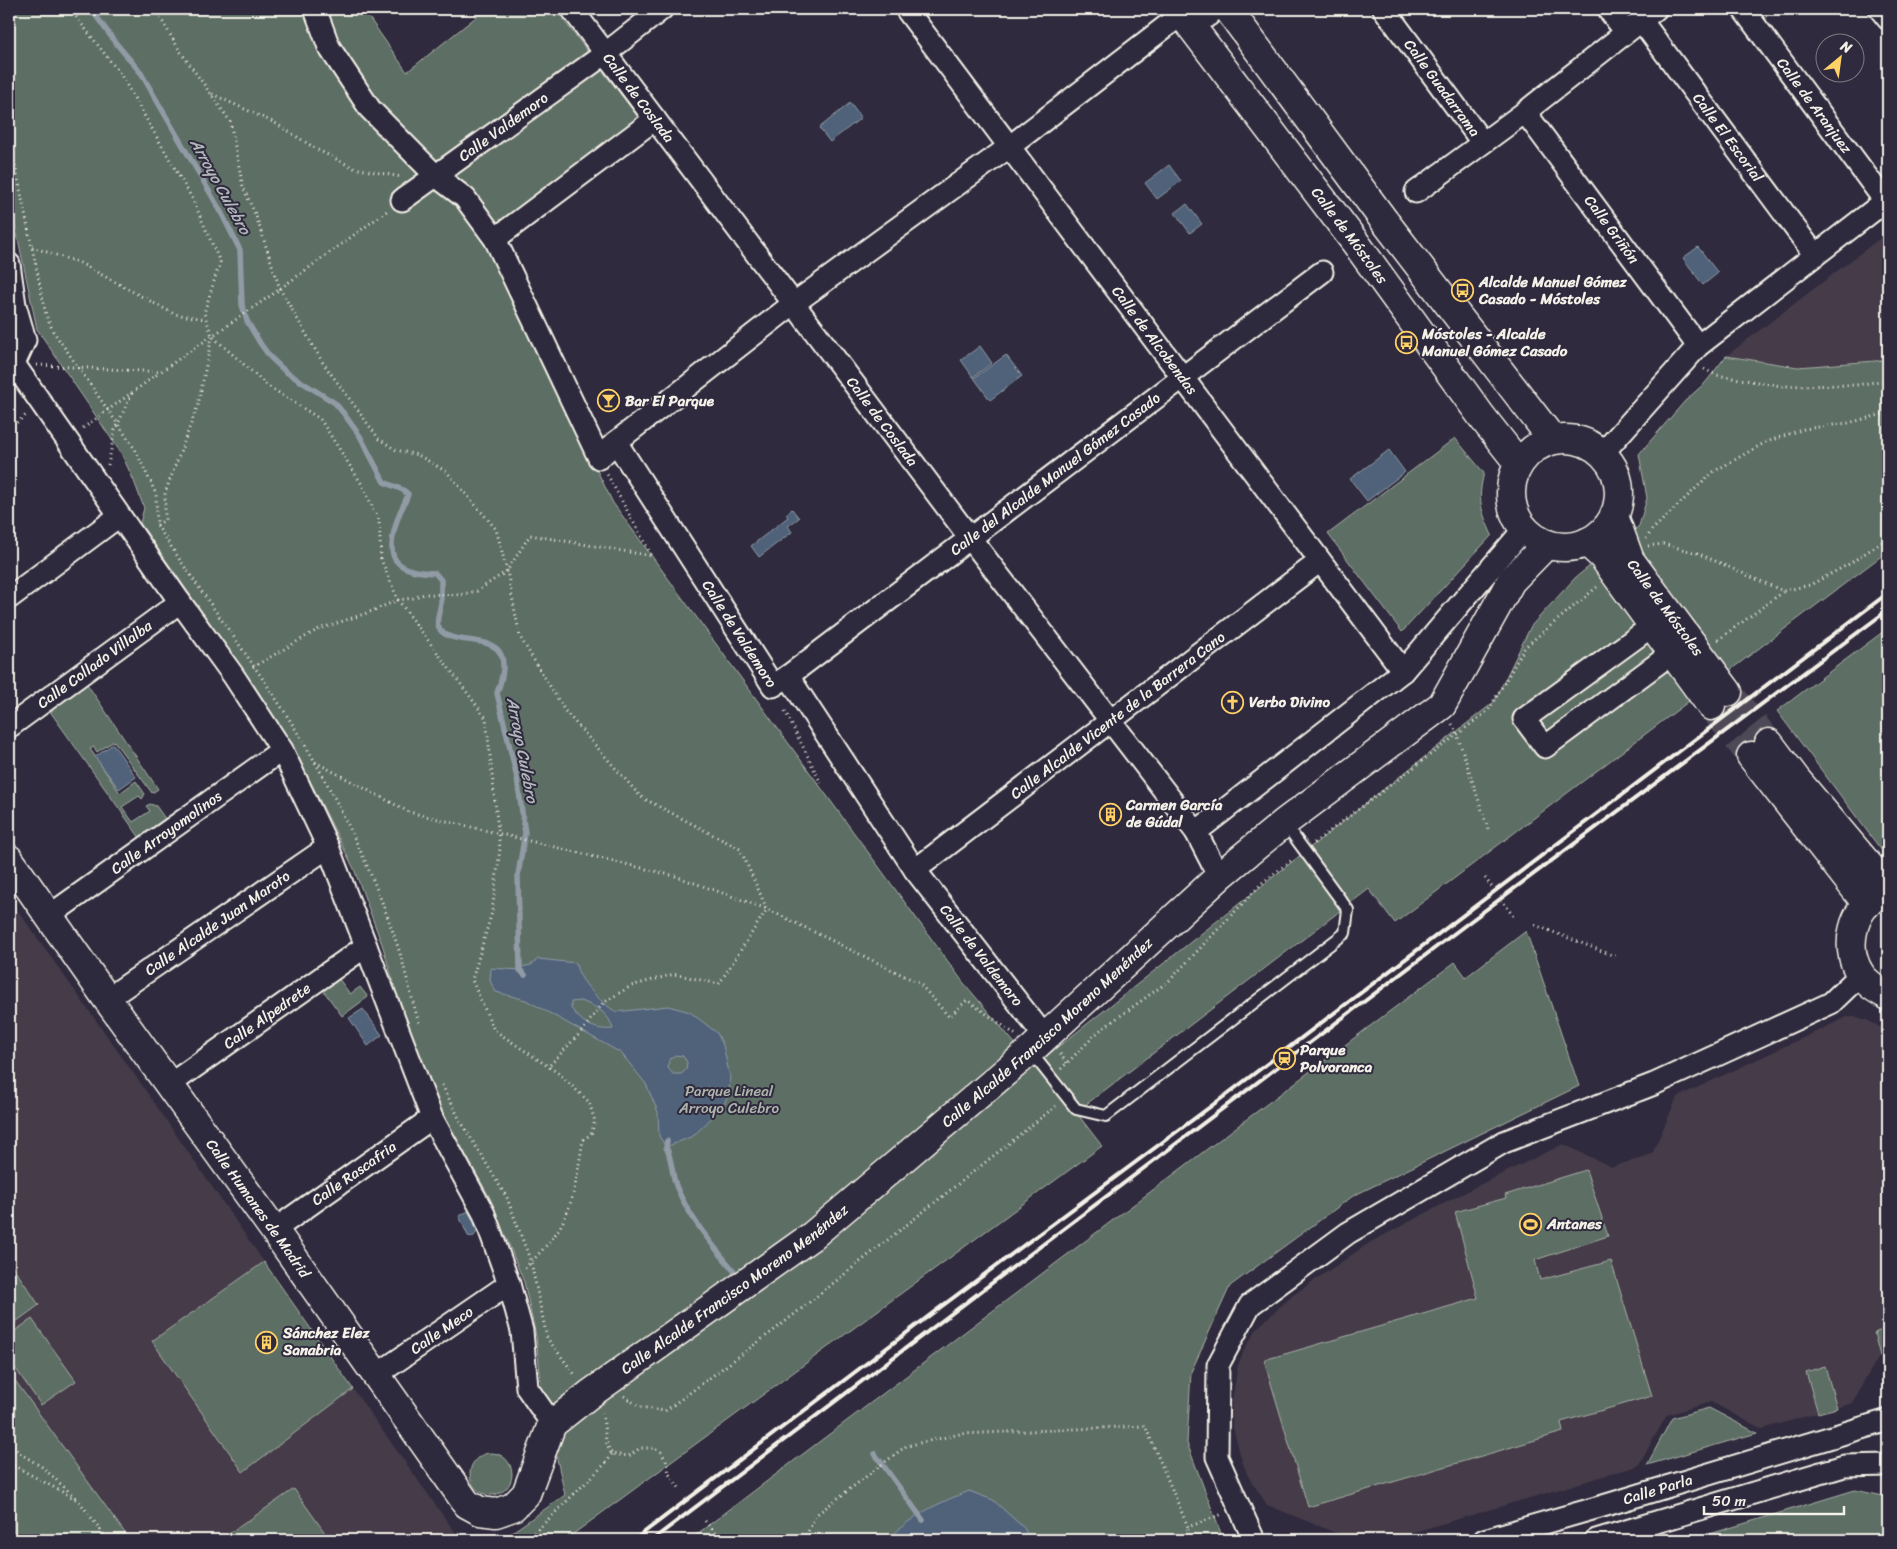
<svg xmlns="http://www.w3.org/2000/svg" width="1897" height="1549" viewBox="0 0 1897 1549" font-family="Sriracha,sans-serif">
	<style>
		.built { fill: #443b48 }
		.green { fill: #5d6e65; stroke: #a8b0a6 }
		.water { fill: #4f627a; stroke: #919ba6; fill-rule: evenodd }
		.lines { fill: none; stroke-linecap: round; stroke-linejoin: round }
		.stream { stroke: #919ba6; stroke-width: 5.5 }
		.secondary-tunnel { stroke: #4d4857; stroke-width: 28; stroke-dasharray: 28 14; stroke-linecap: butt }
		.lane-casing { stroke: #f4f1e8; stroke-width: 14 }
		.street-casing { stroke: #f4f1e8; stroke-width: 25 }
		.secondary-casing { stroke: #f4f1e8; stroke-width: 31 }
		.path { stroke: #f4f1e8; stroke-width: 3; stroke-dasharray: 1 4; stroke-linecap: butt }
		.lane { stroke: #2f2a3d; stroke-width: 10 }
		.street { stroke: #2f2a3d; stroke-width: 21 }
		.secondary { stroke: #2f2a3d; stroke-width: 28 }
		.rail { stroke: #f4f1e8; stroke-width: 4 }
		.labels { text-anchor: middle; stroke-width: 4; stroke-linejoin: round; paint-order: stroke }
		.street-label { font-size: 15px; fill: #f4f1e8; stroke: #2f2a3d }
		.poi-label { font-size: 15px; font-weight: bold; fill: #f4f1e8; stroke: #2f2a3d; text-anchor: start }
		.park-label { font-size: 15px; fill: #b0b6ad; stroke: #2f2a3d }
		.water-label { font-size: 16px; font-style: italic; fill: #b2b8bc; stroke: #2f2a3d }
	</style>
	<rect width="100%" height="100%" fill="#2f2a3d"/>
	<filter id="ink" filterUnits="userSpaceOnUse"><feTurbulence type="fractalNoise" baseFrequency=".02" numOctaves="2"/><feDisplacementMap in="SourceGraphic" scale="10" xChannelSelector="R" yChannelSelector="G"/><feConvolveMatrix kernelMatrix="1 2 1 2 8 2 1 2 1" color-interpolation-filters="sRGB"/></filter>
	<g filter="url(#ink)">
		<g class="built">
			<path d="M1888,232V360L1798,367L1726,356Z"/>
			<path d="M9,898L144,1088L264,1262L153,1341L243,1472L353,1389L460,1539L330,1540L294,1489L220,1540H130L40,1417L9,1372Z"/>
			<path d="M1847,1017H1857L1867,1020L1882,1028L1888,1033V1350L1880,1356L1864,1381L1853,1403L1762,1429L1711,1402L1667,1415L1638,1466L1387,1540H1353L1267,1505L1248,1476L1242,1461L1233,1428L1231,1407L1238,1365L1245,1348L1258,1327L1293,1295L1369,1243L1473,1188L1563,1144L1612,1167L1652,1154L1677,1097Z"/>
		</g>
		<g class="green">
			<path d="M9,9H363L407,72L486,9H555L638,117L483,239L613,503L963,982L1034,1066L1494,702L1531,626L1575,578L1639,526L1647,498L1639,454L1685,401L1706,382L1726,356L1798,367L1888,360V551L1395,923L1369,889L1076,1112L1102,1146L565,1540H501L565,1495L542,1391L536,1336L524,1282L490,1198L439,1107L407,1030L383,947L354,869L293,747L247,677L140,523L144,508L134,481L121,453L37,329L9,196Z"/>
			<path d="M1455,438L1484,473C1477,499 1481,511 1492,535L1402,632L1328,534Z"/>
			<path d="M1888,628V859L1777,711Z"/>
			<path d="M87,684L158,789L152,793L114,741L97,752L94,747L90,749L120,793L136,781L145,794L142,799L139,796L122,807L133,822L150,811L146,806L150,804L156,806L166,820L140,838L49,710Z"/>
			<path d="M1526,931L1579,1086L1353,1196L1230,1286L1191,1372L1187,1443L1222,1536L1220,1540H689L1455,962L1466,977Z"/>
			<path d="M339,979L350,994L360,987L368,997L342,1016L323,990Z"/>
			<path d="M1586,1170L1608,1236L1535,1260L1540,1280L1611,1261L1652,1396L1561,1422L1563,1432L1308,1507L1264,1360L1478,1298L1455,1212L1506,1198L1505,1195Z"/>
			<path d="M9,1261L39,1305L9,1327Z"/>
			<path d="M264,1262L353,1389L243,1472L152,1341Z"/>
			<path d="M32,1319L76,1381L41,1405L9,1359V1335Z"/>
			<path d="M1888,1328V1350L1880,1356L1874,1333Z"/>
			<path d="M1825,1366L1837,1408L1818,1413L1806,1372Z"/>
			<path d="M9,1372L130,1540H9Z"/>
			<path d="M1709,1408L1757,1433L1647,1465L1672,1418Z"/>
			<circle cx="491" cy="1474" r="21"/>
			<path d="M294,1489L330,1540H220Z"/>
			<path d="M1855,1490L1888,1497V1540H1690Z"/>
		</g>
		<g class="water">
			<path d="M850,103L861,118L830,142L819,128Z"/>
			<path d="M1169,165L1181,181L1157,199L1145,183Z"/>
			<path d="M1187,204L1202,224L1190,233L1175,213Z"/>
			<path d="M1698,247L1718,273L1703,285L1683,258Z"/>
			<path d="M980,346L992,363L973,377L961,360Z"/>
			<path d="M1006,355L1022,376L990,400L974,378Z"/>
			<path d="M1389,450L1405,472L1367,501L1350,479Z"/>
			<path d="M792,509L799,518L788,526L792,532L759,557L751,546L788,517L786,514Z"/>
			<path d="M113,744L136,777L119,789L95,757Z"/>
			<path d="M538,959L576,963C577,980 602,1003 616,1012L668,1006L690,1012L717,1033L723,1045L730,1077L729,1092L723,1107L693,1136L666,1147L659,1136L658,1112L646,1084L621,1053L526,1000L496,992L490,981L491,968L520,970L521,967L531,965ZM580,1001C596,1006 609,1013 613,1029C595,1031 581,1023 571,1008V1002ZM675,1055L683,1056L687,1062L686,1070L681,1074H673L668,1068L669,1060Z"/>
			<path d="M363,1009L382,1035L368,1046L349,1018Z"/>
			<path d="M468,1211L478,1231L473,1237L468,1236L459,1216Z"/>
			<path d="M969,1491L993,1500L1024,1528L1030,1540H889C908,1516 941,1502 969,1491Z"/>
		</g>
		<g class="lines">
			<g class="stream">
				<path d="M91,9L115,42L141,73L220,210L240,250L242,305L247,321L260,343L270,357L286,372L335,403L344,414L360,436L384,482L403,490L408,494C406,501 403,506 400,512C385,552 387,572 435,573L441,580C441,588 441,595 441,603C440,610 436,619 438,626C449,655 525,618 497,693L517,778L525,833L518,875L520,970L525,975"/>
				<path d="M667,1141L666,1147C673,1160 671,1175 677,1188C691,1221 716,1249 739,1277"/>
				<path d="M875,1454L923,1520"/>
			</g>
			<g class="secondary-tunnel">
				<path d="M1728,692L1769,743"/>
				<path d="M1711,706L1751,756"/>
			</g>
			<defs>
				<path id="lane" d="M1030,1051L1076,1109L1106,1116L1345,933L1348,910L1285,824"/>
				<g id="street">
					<path id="s1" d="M315,9L329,47L370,109L436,176L465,198L495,239L599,458L616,442L773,686L788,676L915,870L1045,1037"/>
					<path id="s2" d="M572,9L970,538L1196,832L1213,865L1221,875"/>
					<path id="s3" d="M906,9L1403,671"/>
					<path d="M1179,9C1188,22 1205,23 1214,9"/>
					<path id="s4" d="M1384,9L1482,142"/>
					<path d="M1608,9L1626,32"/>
					<path id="s5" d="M1743,9L1885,201"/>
					<path d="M1880,9L1888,19"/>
					<path id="s6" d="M1641,20L1815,255"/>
					<path id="s7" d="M1525,112L1698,346"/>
					<path d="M1416,192L1525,112L1656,9"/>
					<path id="s8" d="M402,200L606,53L662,9"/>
					<path d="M495,239L655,119"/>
					<path d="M9,264L15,305L25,340L14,364L180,602L233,675L282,750L328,847L432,1118L484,1214L509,1284L522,1331L527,1388L552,1424"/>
					<path d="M616,442L793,304L1009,147L1182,14"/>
					<path d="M1602,454L1698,346L1888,199"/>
					<path d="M9,598L119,516"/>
					<path d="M1652,626L1524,719L1545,747L1672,653"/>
					<path id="s9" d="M788,676L1322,272"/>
					<path id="s10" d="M9,727L180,602"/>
					<path d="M1196,832L1403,671L1524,529"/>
					<path id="s11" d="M915,870L1320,561"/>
					<path id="s12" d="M49,916L282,750"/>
					<path id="s13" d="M107,999L328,847"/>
					<path id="s14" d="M169,1085L366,946"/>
					<path id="s15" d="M274,1230L432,1118"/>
					<path id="s16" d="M375,1376L509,1284"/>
					<path d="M1254,1540L1217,1457L1218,1365L1250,1305L1348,1233L1504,1142L1654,1084L1831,1003L1861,974"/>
					<path id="s17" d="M1484,1540L1603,1506L1888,1420"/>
					<path d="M1596,1540L1844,1466L1888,1465"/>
				</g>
				<g id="secondary">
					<path id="s18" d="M1178,9L1355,242L1482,417L1519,464"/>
					<path d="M1228,9L1383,219L1553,440"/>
					<circle cx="1565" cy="493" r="54"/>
					<path id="s19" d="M1614,516L1630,560L1728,692"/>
					<path d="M1587,542L1603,557L1711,706"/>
					<path d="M1769,743L1796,779L1888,888"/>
					<path d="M1751,756L1867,904"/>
					<path id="s20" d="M9,859L107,999L274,1230L467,1504L480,1511L496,1513L513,1507L526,1494L552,1424L590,1394L812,1236L1030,1051L1221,875L1284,823L1442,705L1511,581L1547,544"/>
					<path d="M1880,894C1852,908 1843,949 1861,975C1868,985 1878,990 1888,996"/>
				</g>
			</defs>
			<use href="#lane" class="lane-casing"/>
			<use href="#street" class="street-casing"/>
			<use href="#secondary" class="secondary-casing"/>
			<g class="path">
				<path d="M70,9L121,75L193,200L220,262L204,313L212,336L268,386L320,419L361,483L379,520L381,559L398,600L486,718L500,849L492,912L472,980L494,1030L558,1073L589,1102L595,1121L591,1134L583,1140C578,1169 575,1201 560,1227C551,1242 536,1257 524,1269"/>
				<path d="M155,9L180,51L230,121L243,187L256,216L280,289L323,363L379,439L396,450L418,455L447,472L496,529L507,571L520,637L565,711L641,797L740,849L767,909L719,984L674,974L631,986L603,1003L582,1031L548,1067"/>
				<path d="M212,94L275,123L318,150L354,168L401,177"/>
				<path d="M9,136L46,315L53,331L135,449L156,494L157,525C208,605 268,679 315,762C350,824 381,891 402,960C408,982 413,1004 420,1026"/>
				<path d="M32,247L80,263L174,314L206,319"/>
				<path d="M37,365L160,372L270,296L387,211"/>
				<path d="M1704,369L1716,375L1781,386L1856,385L1888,380"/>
				<path d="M83,428L159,373"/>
				<path d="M9,429L26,415"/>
				<path d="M108,465L115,430L132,393"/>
				<path d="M157,525L165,520V493L198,405L212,336"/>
				<path d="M1646,539L1652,530L1713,472L1766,442L1804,429L1848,423L1888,413"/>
				<path d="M1648,546L1663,544L1697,553L1783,591L1810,585L1849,564L1888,538"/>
				<path d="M1718,640L1783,592"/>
				<path d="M253,667L319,629L367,613L398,600L413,598L424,594L459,595L477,591L507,571L530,535L652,556L607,474"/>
				<path d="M785,711L821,783"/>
				<path d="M1452,724L1457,734L1489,832"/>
				<path d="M315,762L409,812L675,876L767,909L919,983L949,1017L967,1000L1016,1035"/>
				<path d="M1314,843L1488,711L1525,647L1597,587"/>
				<path d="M1485,878L1492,887"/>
				<path d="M1504,903L1513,916"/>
				<path d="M1535,925L1617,957"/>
				<path d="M1060,1054L1067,1063"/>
				<path d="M1061,1069L1099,1031L1169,981L1262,883L1293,859"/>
				<path d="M442,1085L460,1120L507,1198L531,1262L547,1338L576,1376"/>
				<path d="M624,1396L640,1407L665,1411L777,1328L1056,1106"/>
				<path d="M602,1413C606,1428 603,1442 612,1454L629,1456L640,1448H655L661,1452L667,1462L669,1474L680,1489"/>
				<path d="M9,1443L21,1454L42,1467L76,1498"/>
				<path d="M9,1463L79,1501L108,1540"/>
				<path d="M705,1521L722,1540"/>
				<path d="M527,1540L607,1462L612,1454"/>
				<path d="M804,1540L816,1515L906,1446L960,1434L1145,1426L1188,1527L1223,1514"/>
				<path d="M1187,1540L1188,1527"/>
			</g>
			<use href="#lane" class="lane"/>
			<use href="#street" class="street"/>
			<use href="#secondary" class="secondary"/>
			<g class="rail">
				<path d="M634,1540L934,1312L1226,1095L1888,593"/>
				<path d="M652,1540L1468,923L1888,610"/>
			</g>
		</g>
	</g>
	<defs>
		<symbol id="bus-ring" viewBox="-11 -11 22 22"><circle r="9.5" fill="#2f2a3d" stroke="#ffd166" stroke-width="1.5"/><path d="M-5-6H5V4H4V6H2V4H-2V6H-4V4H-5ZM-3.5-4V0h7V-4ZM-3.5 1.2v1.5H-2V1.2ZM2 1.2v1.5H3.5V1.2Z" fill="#ffd166"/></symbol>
		<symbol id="bar-ring" viewBox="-11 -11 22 22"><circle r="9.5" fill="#2f2a3d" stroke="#ffd166" stroke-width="1.5"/><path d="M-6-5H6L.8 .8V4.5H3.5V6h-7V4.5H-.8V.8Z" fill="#ffd166"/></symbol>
		<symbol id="church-ring" viewBox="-11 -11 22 22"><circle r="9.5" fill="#2f2a3d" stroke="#ffd166" stroke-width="1.5"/><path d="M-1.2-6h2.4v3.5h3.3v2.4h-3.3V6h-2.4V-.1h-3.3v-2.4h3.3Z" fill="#ffd166"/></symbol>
		<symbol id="building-ring" viewBox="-11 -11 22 22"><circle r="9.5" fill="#2f2a3d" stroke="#ffd166" stroke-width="1.5"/><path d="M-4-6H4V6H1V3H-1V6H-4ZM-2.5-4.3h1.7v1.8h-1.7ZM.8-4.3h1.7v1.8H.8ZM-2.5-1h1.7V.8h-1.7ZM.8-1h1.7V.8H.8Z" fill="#ffd166"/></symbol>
		<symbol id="station-ring" viewBox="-11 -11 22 22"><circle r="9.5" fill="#2f2a3d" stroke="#ffd166" stroke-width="1.5"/><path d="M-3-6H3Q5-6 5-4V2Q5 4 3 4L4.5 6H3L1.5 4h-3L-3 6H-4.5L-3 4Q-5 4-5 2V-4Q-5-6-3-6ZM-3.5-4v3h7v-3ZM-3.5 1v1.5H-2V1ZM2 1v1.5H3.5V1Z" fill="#ffd166"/></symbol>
		<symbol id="stadium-ring" viewBox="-11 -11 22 22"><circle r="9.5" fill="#2f2a3d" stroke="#ffd166" stroke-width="1.5"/><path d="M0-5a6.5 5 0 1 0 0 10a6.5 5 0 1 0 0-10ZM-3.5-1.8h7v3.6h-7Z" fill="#ffd166"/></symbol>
	</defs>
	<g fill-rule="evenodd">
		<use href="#bus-ring" x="1450" y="278" width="25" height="25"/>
		<use href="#bus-ring" x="1394" y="330" width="25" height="25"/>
		<use href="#bar-ring" x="596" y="388" width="25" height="25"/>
		<use href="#church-ring" x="1220" y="690" width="25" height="25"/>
		<use href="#building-ring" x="1098" y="802" width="25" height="25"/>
		<use href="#station-ring" x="1272" y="1046" width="25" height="25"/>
		<use href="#stadium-ring" x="1518" y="1212" width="25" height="25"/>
		<use href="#building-ring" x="254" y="1330" width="25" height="25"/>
	</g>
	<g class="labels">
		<g class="street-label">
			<text dy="5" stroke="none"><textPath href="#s4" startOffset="98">Calle Guadarrama</textPath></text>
			<text dy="5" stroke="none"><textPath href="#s2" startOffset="111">Calle de Coslada</textPath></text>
			<text dy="5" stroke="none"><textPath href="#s5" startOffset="120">Calle de Aranjuez</textPath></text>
			<text dy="5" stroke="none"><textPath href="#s8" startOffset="125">Calle Valdemoro</textPath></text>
			<text dy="5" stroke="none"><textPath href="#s6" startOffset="146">Calle El Escorial</textPath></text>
			<text dy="5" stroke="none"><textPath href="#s7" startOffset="146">Calle Griñón</textPath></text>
			<text dy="5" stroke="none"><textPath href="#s18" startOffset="284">Calle de Móstoles</textPath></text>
			<text dy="5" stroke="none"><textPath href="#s3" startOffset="414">Calle de Alcobendas</textPath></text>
			<text dy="5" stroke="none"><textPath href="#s2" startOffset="516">Calle de Coslada</textPath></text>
			<text dy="5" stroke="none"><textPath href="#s9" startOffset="335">Calle del Alcalde Manuel Gómez Casado</textPath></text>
			<text dy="5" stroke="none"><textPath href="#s19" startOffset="106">Calle de Móstoles</textPath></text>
			<text dy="5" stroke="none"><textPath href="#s1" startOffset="790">Calle de Valdemoro</textPath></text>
			<text dy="5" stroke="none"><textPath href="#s10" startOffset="106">Calle Collado Villalba</textPath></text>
			<text dy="5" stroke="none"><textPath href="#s11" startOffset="255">Calle Alcalde Vicente de la Barrera Cano</textPath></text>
			<text dy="5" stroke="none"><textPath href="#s12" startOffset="144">Calle Arroyomolinos</textPath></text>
			<text dy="5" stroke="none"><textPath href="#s13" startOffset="134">Calle Alcalde Juan Maroto</textPath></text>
			<text dy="5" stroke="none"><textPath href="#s1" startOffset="1210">Calle de Valdemoro</textPath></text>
			<text dy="5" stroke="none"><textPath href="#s14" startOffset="120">Calle Alpedrete</textPath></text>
			<text dy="5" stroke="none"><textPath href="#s20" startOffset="1565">Calle Alcalde Francisco Moreno Menéndez</textPath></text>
			<text dy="5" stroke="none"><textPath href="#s15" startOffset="98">Calle Rascafria</textPath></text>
			<text dy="5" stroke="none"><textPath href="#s20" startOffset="429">Calle Humanes de Madrid</textPath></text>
			<text dy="5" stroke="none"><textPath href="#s20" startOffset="1160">Calle Alcalde Francisco Moreno Menéndez</textPath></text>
			<text dy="5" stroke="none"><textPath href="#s16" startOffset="81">Calle Meco</textPath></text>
			<text dy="5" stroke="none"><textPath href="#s17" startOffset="181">Calle Parla</textPath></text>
		</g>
		<g class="poi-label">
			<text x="1479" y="287">Alcalde Manuel Gómez<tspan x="1479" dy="17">Casado - Móstoles</tspan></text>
			<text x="1422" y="339">Móstoles - Alcalde<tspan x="1422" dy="17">Manuel Gómez Casado</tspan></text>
			<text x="625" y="406">Bar El Parque</text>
			<text x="1249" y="707">Verbo Divino</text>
			<text x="1126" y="810">Carmen García<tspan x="1126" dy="17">de Gúdal</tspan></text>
			<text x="1300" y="1055">Parque<tspan x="1300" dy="17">Polvoranca</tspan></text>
			<text x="1547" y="1229">Antanes</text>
			<text x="283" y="1338">Sánchez Elez<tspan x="283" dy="17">Sanabria</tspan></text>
		</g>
		<g class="park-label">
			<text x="729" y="1096">Parque Lineal<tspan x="729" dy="17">Arroyo Culebro</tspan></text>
		</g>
		<g class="water-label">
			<text transform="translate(221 186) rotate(61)" y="6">Arroyo Culebro</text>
			<text transform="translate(523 750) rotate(79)" y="6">Arroyo Culebro</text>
		</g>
	</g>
	<rect width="1897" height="1549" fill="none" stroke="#2f2a3d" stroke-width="30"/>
	<rect x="15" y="15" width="1867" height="1519" fill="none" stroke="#f4f1e8" stroke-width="2" filter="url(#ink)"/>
	<g transform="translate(1840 58) rotate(29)"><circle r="24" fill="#2f2a3d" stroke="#7e7a81"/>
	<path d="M0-4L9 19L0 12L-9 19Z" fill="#ffd166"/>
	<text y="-8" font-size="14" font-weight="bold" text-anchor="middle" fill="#f4f1e8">N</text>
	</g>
	<path d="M1704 1506v8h140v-8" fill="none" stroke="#f4f1e8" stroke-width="2.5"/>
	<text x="1712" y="1506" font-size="15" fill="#f4f1e8" stroke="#2f2a3d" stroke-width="4" paint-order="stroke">50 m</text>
</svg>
